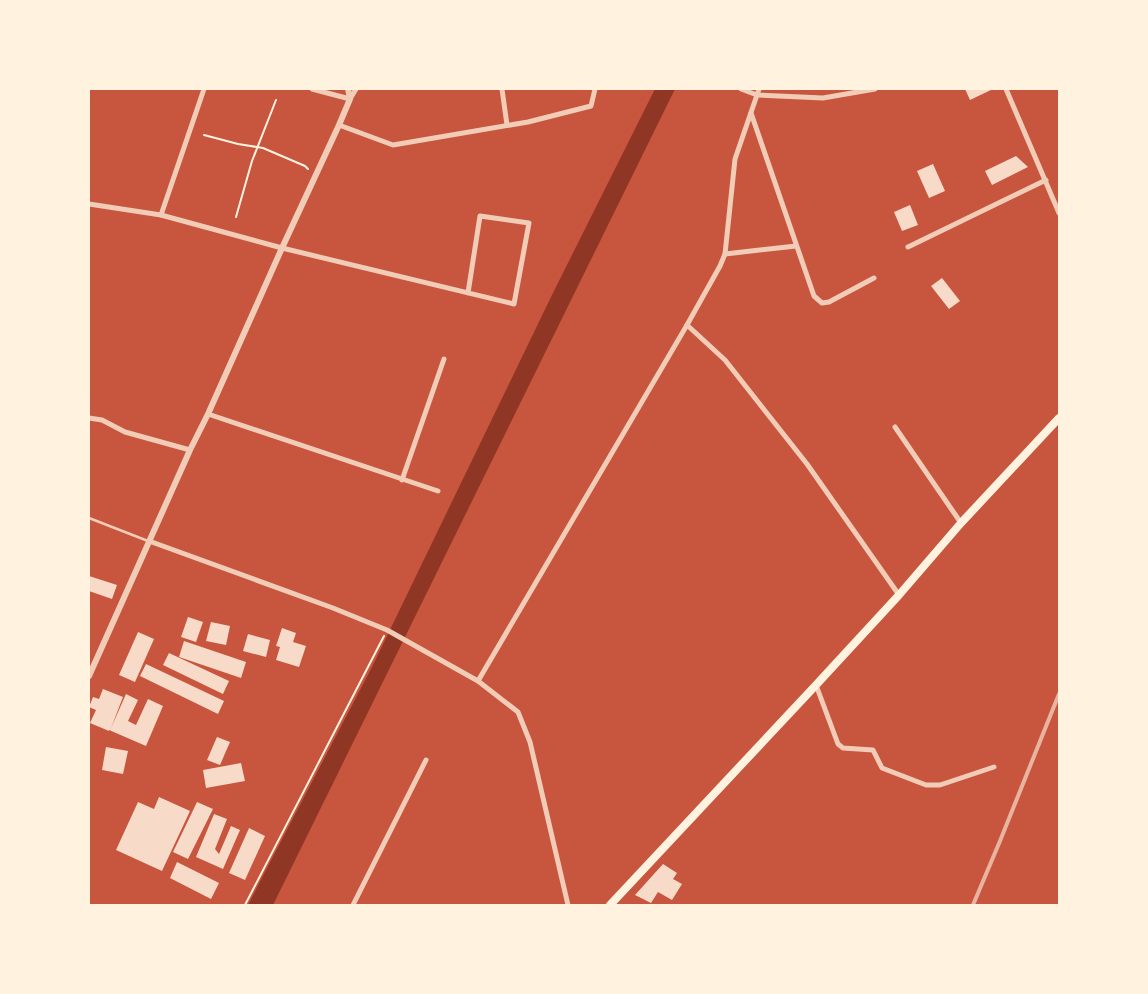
<svg xmlns="http://www.w3.org/2000/svg" width="1148" height="994" viewBox="0 0 1148 994" font-family="'Space Grotesk',sans-serif">
	<style>
		.water { fill: #8f3625 }
		.building { fill: #f7dbc8 }
		.lines { fill: none; stroke-linecap: round; stroke-linejoin: round }
		.path { stroke: #fff3e0; stroke-width: 2 }
		.service { stroke: #f1ccb7; stroke-width: 2.5 }
		.minor { stroke: #f1ccb7; stroke-width: 5 }
		.tertiary { stroke: #f1ccb7; stroke-width: 6 }
		.primary { stroke: #fff3e0; stroke-width: 8 }
		.rail { stroke: #e9b49f; stroke-width: 4 }
	</style>
	<rect width="100%" height="100%" fill="#c8553d"/>
	<path class="water" d="M655,89H675L273,905H248L266,870L372,667L551,297Z"/>
	<g class="building">
		<path d="M965,89H993L970,100Z"/>
		<path d="M1016,156L1028,167L992,185L985,171Z"/>
		<path d="M933,164L945,191L929,198L917,171Z"/>
		<path d="M910,205L918,225L902,231L894,212Z"/>
		<path d="M942,278L960,301L949,309L931,286Z"/>
		<path d="M89,576L117,585L112,599L89,591Z"/>
		<path d="M188,617L203,622L196,642L181,637Z"/>
		<path d="M211,622L230,626L226,645L206,641Z"/>
		<path d="M282,628L296,633L293,642L306,646L299,667L276,660L280,647L276,646Z"/>
		<path d="M138,632L154,639L135,682L119,675Z"/>
		<path d="M248,634L270,640L266,657L243,651Z"/>
		<path d="M184,641L246,662L241,678L179,657Z"/>
		<path d="M169,653L229,681L223,694L163,665Z"/>
		<path d="M146,664L224,701L218,714L140,676Z"/>
		<path d="M103,689L123,697L111,728L126,694L138,700L128,721L136,725L148,699L163,706L146,746L109,730V731L90,723L96,710L89,707L93,697L99,699Z"/>
		<path d="M217,737L230,742L220,765L207,760Z"/>
		<path d="M106,747L128,751L123,774L102,770Z"/>
		<path d="M241,763L245,781L206,788L203,770Z"/>
		<path d="M159,797L190,811L162,871L116,850L138,802L154,809Z"/>
		<path d="M197,802L213,809L188,859L173,852Z"/>
		<path d="M214,814L227,819L215,849L219,854L231,826L240,830L223,869L196,857Z"/>
		<path d="M249,828L265,836L245,880L229,873Z"/>
		<path d="M177,862L219,883L211,899L170,878Z"/>
		<path d="M663,864L677,873L673,879L682,884L672,900L658,892L651,903L635,895Z"/>
	</g>
	<g class="lines">
		<g class="path">
			<path d="M204,135L238,144L263,148L305,166L308,169"/>
			<path d="M236,217L252,161L276,100"/>
			<path d="M245,905L384,636"/>
		</g>
		<path class="service" d="M89,518L148,541"/>
		<g class="minor">
			<path d="M312,89L350,99L356,89"/>
			<path d="M502,89L507,125"/>
			<path d="M759,89L757,95L823,98L875,89"/>
			<path d="M1006,89L1059,213"/>
			<path d="M751,113L814,296L822,303L829,302L874,278"/>
			<path d="M339,125L393,145L528,122L591,106L595,89"/>
			<path d="M89,204L161,215L282,248L514,304L529,223L480,216L468,293"/>
			<path d="M161,215L204,89"/>
			<path d="M908,247L1046,180"/>
			<path d="M725,254L796,246"/>
			<path d="M687,325L725,360L807,464L899,595"/>
			<path d="M208,414L438,491"/>
			<path d="M89,418L102,420L125,432L190,450"/>
			<path d="M895,427L961,523"/>
			<path d="M402,480L444,359"/>
			<path d="M149,541L333,608L387,630L478,681L518,712L530,742L568,905"/>
			<path d="M478,681L687,325L720,266L725,254L735,159L757,95L741,89"/>
			<path d="M816,685L838,744L843,748L873,750L882,768L926,785H940L994,767"/>
			<path d="M353,905L426,760"/>
		</g>
		<path class="tertiary" d="M89,676L190,450L208,414L282,248L339,125L350,99L348,89"/>
		<path class="primary" d="M610,905L816,685L899,595L961,523L1059,418"/>
		<path class="rail" d="M973,905L1000,841L1059,694"/>
	</g>
	<rect width="1148" height="994" fill="none" stroke="#fff3e0" stroke-width="180"/>
</svg>
